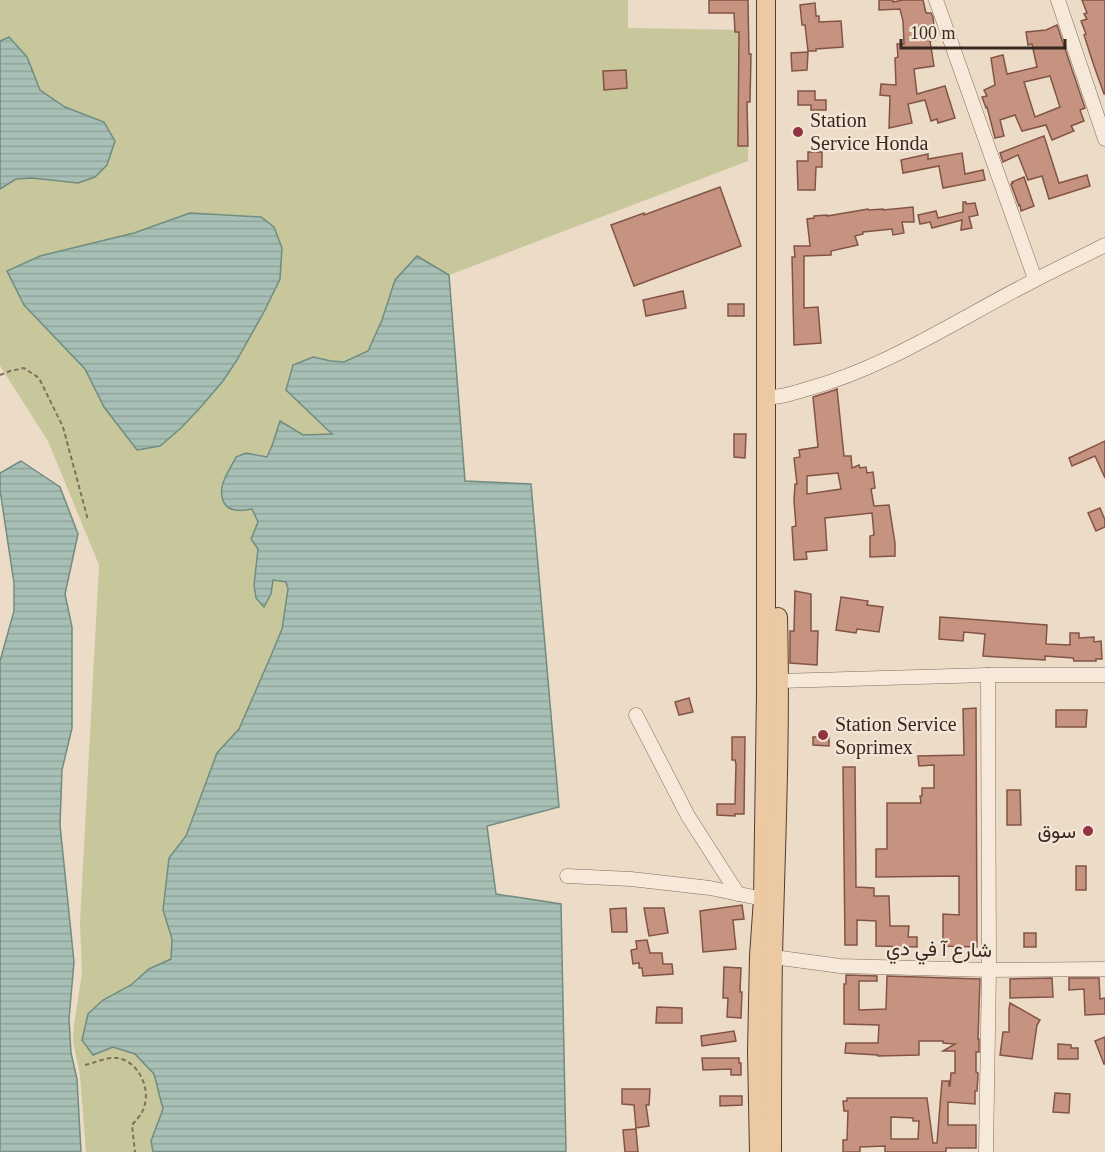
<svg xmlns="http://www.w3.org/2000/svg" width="1105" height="1152" viewBox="0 0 1105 1152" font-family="'Times New Roman',Vazirmatn,serif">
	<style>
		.grass { fill: #c8c79c }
		.water { fill: url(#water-rules); stroke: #6f8d81; stroke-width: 1.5 }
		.building { fill: #c69380; stroke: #835446; stroke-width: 1.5; fill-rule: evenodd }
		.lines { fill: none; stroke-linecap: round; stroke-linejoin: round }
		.minor-casing { stroke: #856d5e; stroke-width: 15 }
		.major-casing { stroke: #543c32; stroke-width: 20 }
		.path { stroke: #856d5e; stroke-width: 2; stroke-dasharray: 4.5 3; stroke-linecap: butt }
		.minor { stroke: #f6e9da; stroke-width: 14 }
		.major { stroke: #ebc9a3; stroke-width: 18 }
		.poi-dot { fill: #903342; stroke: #f3e6d6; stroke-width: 2 }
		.labels { text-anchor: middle; stroke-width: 4.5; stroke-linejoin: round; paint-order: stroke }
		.poi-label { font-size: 20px; fill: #372820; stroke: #f3e6d6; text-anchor: start }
		.street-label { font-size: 20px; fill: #372820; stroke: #f3e6d6 }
	</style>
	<defs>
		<pattern id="water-rules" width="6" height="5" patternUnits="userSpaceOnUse" patternTransform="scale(1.5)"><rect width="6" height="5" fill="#a8bfb5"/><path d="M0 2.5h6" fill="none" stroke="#91a49b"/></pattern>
	</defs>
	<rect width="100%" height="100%" fill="#ebdbc7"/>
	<path class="grass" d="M0,0H628V28L746,30L748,161L449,275L417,256L395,280L382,320L368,351L344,362L331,361L313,357L317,420L333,435H303L280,421L273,443L266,457L258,454L236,457L230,470L223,502C232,513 239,512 252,509L258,522L251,539L258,548L254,585L264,607L271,594L273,580L286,582L288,589L282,629L270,658L239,729L217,753L186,836L169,858L163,910L172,939L171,959L149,969L131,985L103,1000L88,1014L112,1047L135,1054L154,1074L163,1109L151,1141L153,1152H86L80,1075L73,1041L74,1024L82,973L80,922L99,565L48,441L0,366Z"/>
	<g class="water">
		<path d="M9,37L27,57L40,90L65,107L104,122L115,141L107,165L95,177L78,183L32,178L16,179L0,189V41Z"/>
		<path d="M190,213L261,217L274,227L282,248L280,279L265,310L237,360L223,381L199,409L181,428L160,446L137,450L104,407L85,369L24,305L7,271L40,256L134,233Z"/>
		<path d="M417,256L449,275L465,481L531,484L559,807L487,826L496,894L561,904L566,1152H153L151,1141L163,1109L154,1074L135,1054L113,1047L93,1055L82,1040L88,1014L103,1000L131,985L149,969L171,959L172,939L163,910L169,858L186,836L217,753L239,729L270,658L282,629L288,589L286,582L273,580L271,594L264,607L256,598L254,585L258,549L251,539L258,522L252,509C233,513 219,509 222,487C223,479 232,465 236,457L246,453L267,457L273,443L280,421L303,435L332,434L286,390L293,365L313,357L331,361L344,362L368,351L382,320L395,280Z"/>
		<path d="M21,461L60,487L78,534L65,594L72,627V728L62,770L60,825L74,962L69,1019L71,1053L77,1079L81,1152H0V661L14,611V583L0,490V473Z"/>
	</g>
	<g class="building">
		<path d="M709,0H748L749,54H751L750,102H747L748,146H738L739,32H735L734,13H709Z"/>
		<path d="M879,0H893V2L903,0H923L926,13H931L933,17L935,40L930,41L934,66L914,69L917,94L945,86L955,118L938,123L937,119L931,121L925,100L908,104L912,123L889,128L890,96L880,95L881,84L896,85L895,58L898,57L897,44H904L903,21L900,9L879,10Z"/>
		<path d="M1082,0H1105V94H1104L1093,63L1084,35L1086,34L1081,21L1087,19L1084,14L1087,13Z"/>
		<path d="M815,3L816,16H819V22L841,21L843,47L816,49V51H808L805,25H802L800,5Z"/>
		<path d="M1057,25L1085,108L1080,110L1084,121L1071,126L1074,131L1052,140L1046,125L1022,131L1015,115L1000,120L1004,136L995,138L987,107L986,108L982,97L987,96L984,90L995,85L991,58L1003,55L1007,74L1037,67L1032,44L1028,45L1026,32L1046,30ZM1050,76L1060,107L1035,117L1024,82Z"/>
		<path d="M808,52L807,70L792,71L791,53Z"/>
		<path d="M626,70L627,88L604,90L603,71Z"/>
		<path d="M798,91H815V100H826V110H811V105H798Z"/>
		<path d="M1044,136L1059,183L1087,175L1090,186L1049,199L1042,176L1028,180L1018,155L1003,162L1000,153Z"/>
		<path d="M808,152H822V167H816L815,190H798L797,161H808Z"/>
		<path d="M962,153L965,174L983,170L985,180L943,188L939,166L903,173L901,160L928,154V159Z"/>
		<path d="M1024,177L1034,206L1021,211L1020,205L1019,206L1011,184L1013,183L1012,182Z"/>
		<path d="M720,187L741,246L634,286L611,225L644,213V215Z"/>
		<path d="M963,202H966V204L975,203L978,215L969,217L972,228L961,230L962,220L932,228L930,222L920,224L918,215L936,211L938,218L963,212Z"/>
		<path d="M913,207L914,222H902L904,233L893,235L892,229L863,232V234L855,236L858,245L831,251V255L804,256V308L818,307L821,343L794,345L792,257H795L794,246H810L807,219L814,218V216L827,215V216L868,209L869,210L883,209V210Z"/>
		<path d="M683,291L686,308L646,316L643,300Z"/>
		<rect x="728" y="304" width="16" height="12"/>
		<path d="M837,389L844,456H851L852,468L859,465L860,468L866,467L867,473L873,472L875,488L871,489L874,506L889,505L895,543V556L870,557V536L874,535L872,513L825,518L827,550L806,552L807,559L794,560L792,527L796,526L794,501L795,484H797L794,458L800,457L799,450L818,447L813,397L838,389ZM838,473L841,489L807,494V476Z"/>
		<path d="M734,434H746L745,458L734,457Z"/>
		<path d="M1105,441V478L1095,456L1072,466L1069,458Z"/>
		<path d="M1100,508L1105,520V527L1096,531L1088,513Z"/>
		<path d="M795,591L811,594V631H818L817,665L790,663V631H794Z"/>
		<path d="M841,597L868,601L867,605L883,607L879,632L857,629L856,633L836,630Z"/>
		<path d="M940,617L1047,625L1046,644L1070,645V633H1079V638L1094,637V642L1101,641L1102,659H1096V661H1074L1073,658L1045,656V660L983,656L985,634L964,632L963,641L939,639Z"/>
		<path d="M689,698L693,712L679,715L675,702Z"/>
		<path d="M976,708L977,947L943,946V914L959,915V876L876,877V849H887V803H921L920,796H922V788H934V765L919,766L918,756L964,755L963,709Z"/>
		<path d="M1056,710H1087L1086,727H1056Z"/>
		<path d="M732,737H745L744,814H735V816L717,815V804H735L736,764L735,760H732Z"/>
		<path d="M813,737H829V746L813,745Z"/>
		<path d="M843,767H855L856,887L874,888V896H889L890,926H909L908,937H917V947L876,946V921L857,920V945H845Z"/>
		<path d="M1007,790H1020L1021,825H1007Z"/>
		<rect x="1076" y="866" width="10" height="24"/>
		<path d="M742,905L744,919L733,920L736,949L703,952L700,911Z"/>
		<path d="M626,908L627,932H612L610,909Z"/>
		<path d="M644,908H664L668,933L649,936Z"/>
		<rect x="1024" y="933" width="12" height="14"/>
		<path d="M647,940L650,953H662L663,964H672L673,974L643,976L642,968H639V963L633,964L631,950L637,949L636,941Z"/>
		<path d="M724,967L741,968L740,992H742L741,1018L727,1017L728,998H723Z"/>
		<path d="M846,975L877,976V981H859V1010L886,1009L887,976L980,979L978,1039H979V1052H976V1072L978,1073V1075L977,1091H975V1104L948,1102V1125H976V1148H946V1152H885V1146L860,1147V1152H843V1140H847L848,1111H844L843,1101H847V1098H927L933,1143H937L942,1081H949V1086H950L951,1073H955V1051H943L955,1044L943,1043V1041H919V1055L878,1056V1055L845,1053L846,1043H878L879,1025L844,1024V984H846ZM891,1117L913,1118V1121H919L918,1139H891Z"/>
		<path d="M1052,978L1053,997L1010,998V979Z"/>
		<path d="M1069,978H1099L1100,999L1105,998V1014L1085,1015L1084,989L1069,990Z"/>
		<path d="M1010,1003L1040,1020L1037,1025L1032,1059L1000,1055L1003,1032H1009V1009Z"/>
		<path d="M657,1007L682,1008V1023H656Z"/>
		<path d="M734,1031L736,1041L702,1046L701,1036Z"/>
		<path d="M1105,1037V1064H1104L1095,1041Z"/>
		<path d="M1058,1044L1071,1045V1048H1078V1059H1058Z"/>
		<path d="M702,1058H739V1063H741V1075H731V1069L703,1070Z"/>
		<path d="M622,1089H650L649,1105H646L649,1126L636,1128L634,1105L622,1104Z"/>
		<path d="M1055,1093L1070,1094L1069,1113L1053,1112Z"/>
		<path d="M720,1096H742V1105L720,1106Z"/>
		<path d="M636,1129L638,1152H625L623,1130Z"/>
	</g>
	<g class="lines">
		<defs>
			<g id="minor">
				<path d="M936,0L1035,279"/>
				<path d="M1058,0L1105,139"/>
				<path d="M766,397C780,398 793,393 807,389C888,367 960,318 1035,280C1058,268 1082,257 1105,245"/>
				<path d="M779,681L988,675H1105"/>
				<path d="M636,715L688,816L738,894"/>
				<path d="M567,876L631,879L710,888L763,899"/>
				<path d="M766,956L840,966L989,970L1105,969"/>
				<path d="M986,1152L989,970L988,675"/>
			</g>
			<g id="major">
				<path d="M759,1152L757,1051L759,956L763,899L766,693V0"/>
				<path d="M772,1152C772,1086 772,1021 773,955C776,842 781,730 778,617"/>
			</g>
		</defs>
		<use href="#minor" class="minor-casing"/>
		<use href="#major" class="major-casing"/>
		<g class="path">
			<path d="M0,375L10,371L24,368L39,378L63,427L88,520"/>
			<path d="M85,1065C94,1063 107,1057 117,1058C139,1061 152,1090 143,1110C141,1115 136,1120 132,1125L135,1152"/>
		</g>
		<use href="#minor" class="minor"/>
		<use href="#major" class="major"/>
	</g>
	<g class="poi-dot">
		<circle cx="798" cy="132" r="6"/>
		<circle cx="823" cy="735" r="6"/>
		<circle cx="1088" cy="831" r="6"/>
	</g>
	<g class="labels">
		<g class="poi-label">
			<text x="810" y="127">Station<tspan x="810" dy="23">Service Honda</tspan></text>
			<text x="835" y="731">Station Service<tspan x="835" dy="23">Soprimex</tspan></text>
			<text x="1076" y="838" text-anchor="end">سوق</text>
		</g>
		<g class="street-label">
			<text transform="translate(939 949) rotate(1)" y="7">شارع آ في دي</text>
		</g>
	</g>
	<path d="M901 39v9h164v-9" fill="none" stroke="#372820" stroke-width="3"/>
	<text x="910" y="39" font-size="18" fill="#372820" stroke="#f3e6d6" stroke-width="4.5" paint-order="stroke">100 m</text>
</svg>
